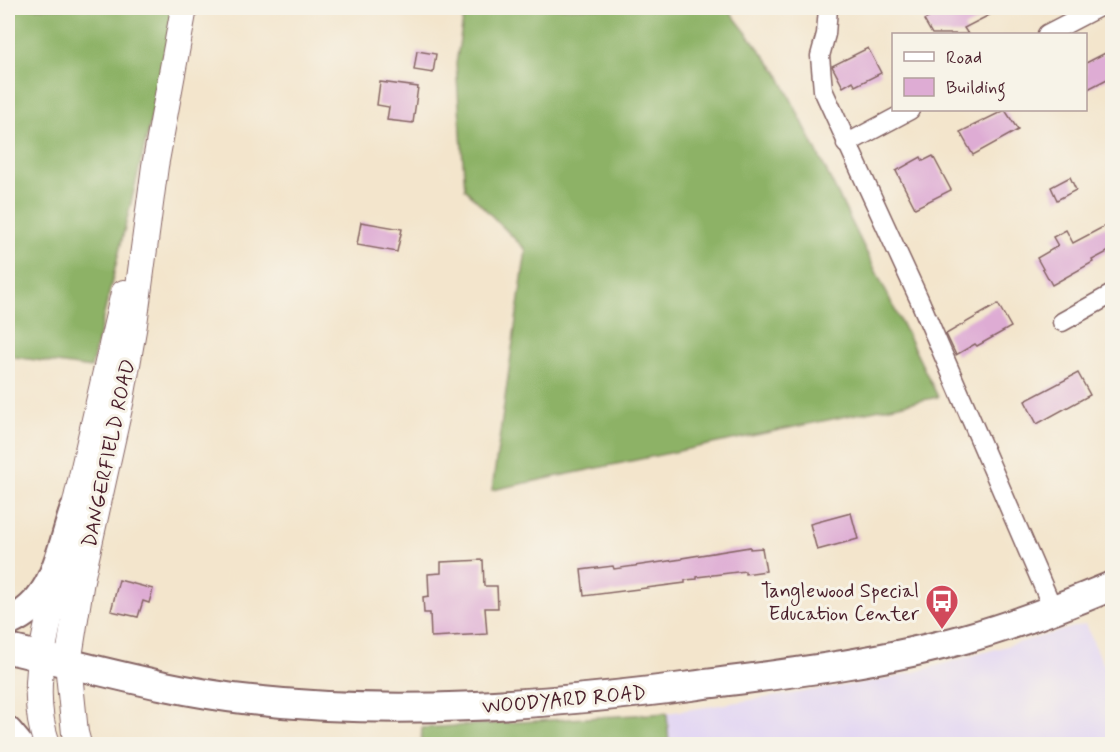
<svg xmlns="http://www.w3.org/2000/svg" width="1120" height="752" viewBox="0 0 1120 752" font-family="Mynerve,sans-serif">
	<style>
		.built { fill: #e1d4f4 }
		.forest { fill: #8db266; stroke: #6c6848; stroke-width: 1.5 }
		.building { fill: #deacd4 }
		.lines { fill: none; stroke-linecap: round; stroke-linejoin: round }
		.street-casing { stroke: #856463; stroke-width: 21 }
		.secondary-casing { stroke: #856463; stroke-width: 28 }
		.primary-casing { stroke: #856463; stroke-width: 32 }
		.street { stroke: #fff; stroke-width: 18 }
		.secondary { stroke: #fff; stroke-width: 26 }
		.primary { stroke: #fff; stroke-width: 28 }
		.labels { text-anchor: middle; stroke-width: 6; stroke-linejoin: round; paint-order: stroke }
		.street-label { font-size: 20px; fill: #4a1f2b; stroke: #f7f3e8 }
		.poi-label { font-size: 20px; fill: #4a1f2b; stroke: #f7f3e8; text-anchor: end }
	</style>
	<rect width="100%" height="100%" fill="#f7f3e8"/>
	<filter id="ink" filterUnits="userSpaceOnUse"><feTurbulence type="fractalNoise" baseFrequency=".0167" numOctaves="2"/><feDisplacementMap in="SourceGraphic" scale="12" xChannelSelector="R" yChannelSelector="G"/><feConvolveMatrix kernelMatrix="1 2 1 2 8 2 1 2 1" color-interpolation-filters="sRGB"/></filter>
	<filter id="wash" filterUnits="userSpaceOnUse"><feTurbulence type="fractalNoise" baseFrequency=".008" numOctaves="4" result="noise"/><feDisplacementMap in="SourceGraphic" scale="24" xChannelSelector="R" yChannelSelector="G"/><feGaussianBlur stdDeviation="1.35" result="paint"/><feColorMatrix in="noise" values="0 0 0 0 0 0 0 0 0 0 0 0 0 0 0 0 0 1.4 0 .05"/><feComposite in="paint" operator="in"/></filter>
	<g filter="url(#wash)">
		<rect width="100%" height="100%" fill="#f3e5cc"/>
		<path class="built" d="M1085,624L1112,683V744H669L667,713L893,678Z"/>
		<g class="forest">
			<path d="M8,8H178L91,368L8,356Z"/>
			<path d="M465,8H727L778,73L938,397L492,490L526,250L465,189L456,64Z"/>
			<path d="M667,713L669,744H421L422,728Z"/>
		</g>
		<g id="blocks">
			<g class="building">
				<path d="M947,8H1003L964,28L968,34H932L924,20Z"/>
				<path d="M868,48L881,73L855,86L853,81L843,87L832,66Z"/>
				<path d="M1113,49V76L1086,90V63Z"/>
				<path d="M417,51L436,54L433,73L414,70Z"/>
				<path d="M380,82L418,87L413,123L387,120L389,107L377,105Z"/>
				<path d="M1005,110L1018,130L973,155L960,132Z"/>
				<path d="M933,156L951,190L915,208L896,171L921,157L923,161Z"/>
				<path d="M1070,177L1076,190L1057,200L1051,187Z"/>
				<path d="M361,222L402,229L397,252L357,245Z"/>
				<path d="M1105,226L1113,240V249L1092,260L1093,262L1052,285L1037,258L1058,246L1053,237L1066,230L1073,243Z"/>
				<path d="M998,304L1011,327L977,346L975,344L956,355L946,334Z"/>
				<path d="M1078,373L1090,395L1037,424L1025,401Z"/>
				<path d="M851,513L858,539L817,550L810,524Z"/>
				<path d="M750,547V549L762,548L766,571L745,574V571L697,577V579L685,580V583L584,596L581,570L613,566L614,569L682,559V558Z"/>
				<path d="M483,560L484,586H497L498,608H485L487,634L431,637L430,613H424L423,597L429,596L428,574L441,573V562Z"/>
				<path d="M119,580L153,589L149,603L143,601L138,617L111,611Z"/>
			</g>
		</g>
	</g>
	<g filter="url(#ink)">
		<use href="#blocks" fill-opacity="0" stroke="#856463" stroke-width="1.5"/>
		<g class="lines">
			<defs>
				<g id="street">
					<path d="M828,8L826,34L820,56L823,90L919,299L1053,609"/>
					<path d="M1047,34L1097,8"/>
					<path d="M846,144L910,110"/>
					<path d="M1062,322L1112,294"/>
				</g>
				<g id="secondary">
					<path d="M70,529L124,293"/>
					<path d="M47,744C27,688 48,627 60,571"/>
					<path d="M78,744L75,733L68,663L81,580L121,399L134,324L155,166L184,8"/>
				</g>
				<g id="primary">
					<path d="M8,622C55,602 59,555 74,511"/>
					<path d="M8,649C88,667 168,691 251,700C397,716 545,705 691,686C782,674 875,664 964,639C1014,625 1064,606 1112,586"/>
					<path d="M8,732L18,744"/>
				</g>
			</defs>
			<use href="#street" class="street-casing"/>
			<use href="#secondary" class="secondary-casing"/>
			<use href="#primary" class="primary-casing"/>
			<use href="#street" class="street"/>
			<use href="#secondary" class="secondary"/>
			<use href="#primary" class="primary"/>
		</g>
	</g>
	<defs>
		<symbol id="bus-pin" viewBox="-11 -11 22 30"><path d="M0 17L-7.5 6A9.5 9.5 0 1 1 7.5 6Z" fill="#d1495b" stroke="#f7f3e8"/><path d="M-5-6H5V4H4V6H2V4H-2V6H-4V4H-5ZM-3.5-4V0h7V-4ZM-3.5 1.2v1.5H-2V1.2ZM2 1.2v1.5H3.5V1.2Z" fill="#fff"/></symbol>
	</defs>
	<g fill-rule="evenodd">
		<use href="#bus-pin" x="923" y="582" width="38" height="52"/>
	</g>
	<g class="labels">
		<g class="street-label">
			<text transform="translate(108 453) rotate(-78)" y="7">DANGERFIELD ROAD</text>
			<text transform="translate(564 699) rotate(-5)" y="7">WOODYARD ROAD</text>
		</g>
		<g class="poi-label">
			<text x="919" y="597">Tanglewood Special<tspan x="919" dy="23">Education Center</tspan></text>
		</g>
	</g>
	<rect width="1120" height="752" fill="none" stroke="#f7f3e8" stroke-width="30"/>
	<rect x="892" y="33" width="195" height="78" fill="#f7f3e8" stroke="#b29e9c" stroke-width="1.5"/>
	<rect x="904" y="52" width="30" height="9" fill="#ffffff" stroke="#b29e9c" stroke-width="1.5"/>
	<text x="946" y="63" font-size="18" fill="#4a1f2b">Road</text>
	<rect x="904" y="78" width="30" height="18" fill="#deacd4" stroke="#b29e9c" stroke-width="1.5"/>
	<text x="946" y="93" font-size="18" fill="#4a1f2b">Building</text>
</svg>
